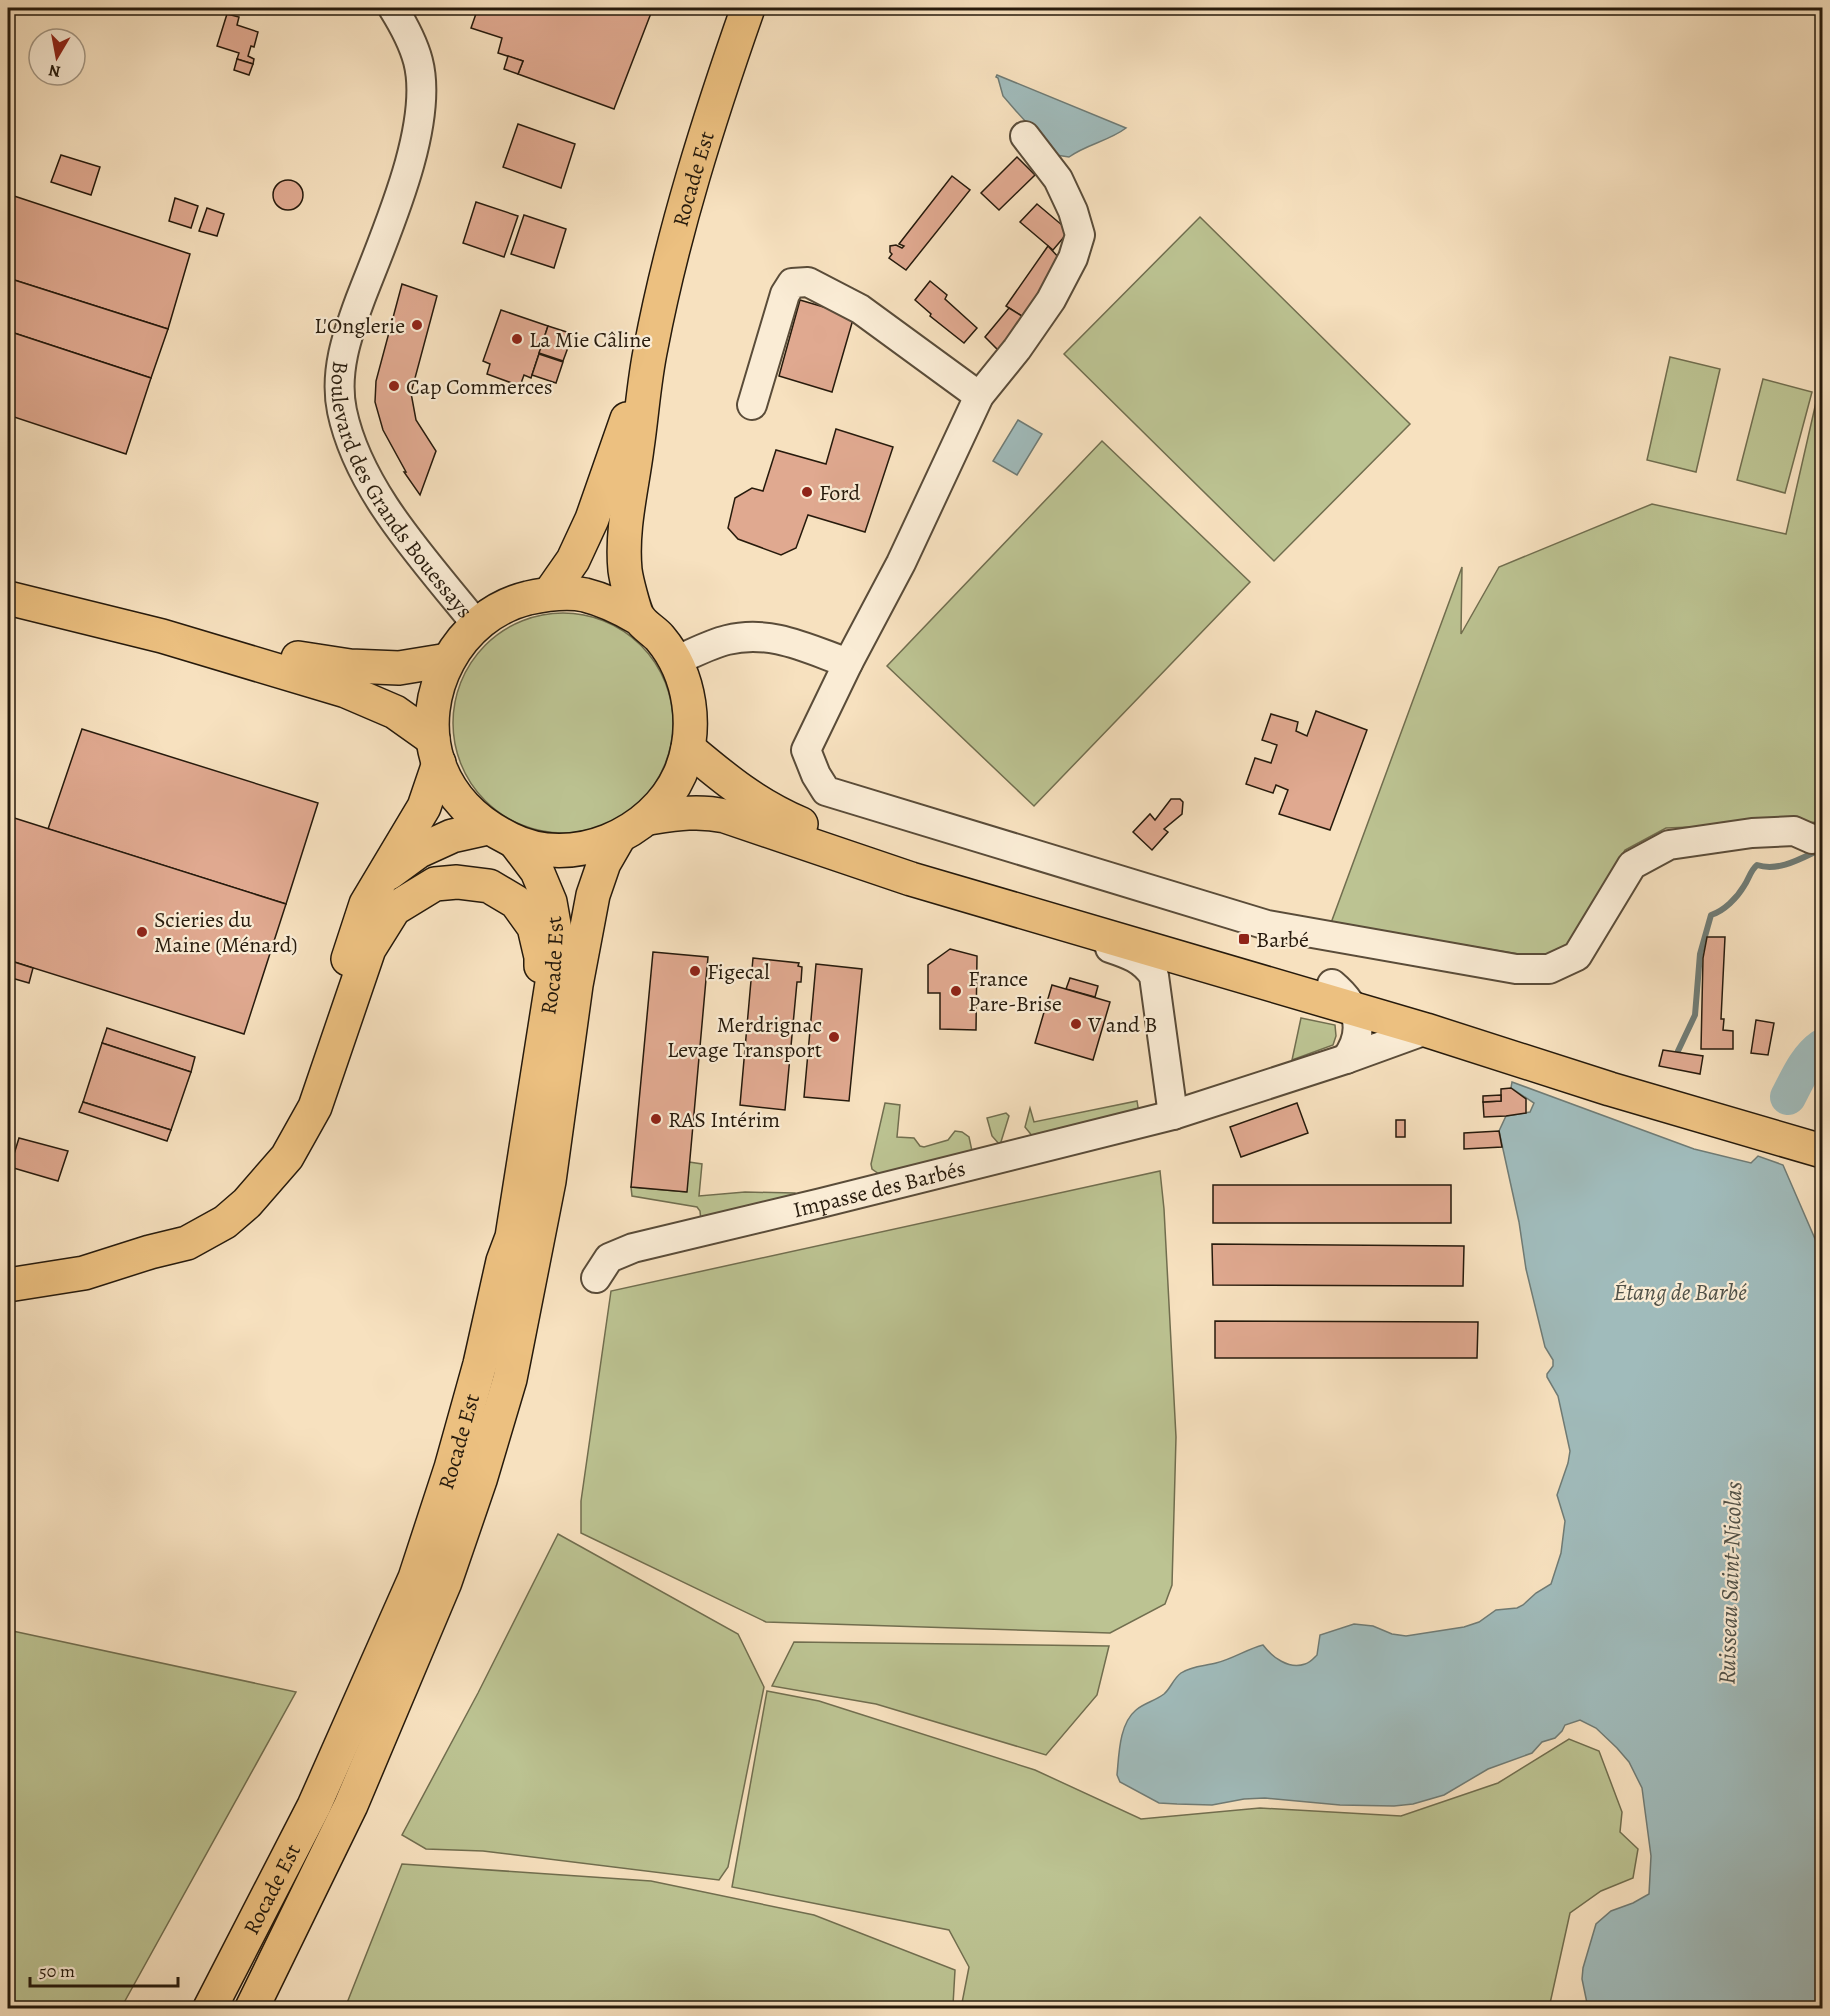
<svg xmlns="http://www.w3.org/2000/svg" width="1830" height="2016" viewBox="0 0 1830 2016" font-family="Alegreya,serif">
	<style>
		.green { fill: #bcc392; stroke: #716e4f; stroke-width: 1.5 }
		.water { fill: #a0bbbb; stroke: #6f7b75; stroke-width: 1.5 }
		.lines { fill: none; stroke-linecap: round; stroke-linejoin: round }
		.stream { stroke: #6f7b75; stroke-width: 6 }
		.river { stroke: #a0bbbb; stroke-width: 36 }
		.building { fill: #e0a990; stroke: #261a0c; stroke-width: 1.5 }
		.minor-casing { stroke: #5a4c39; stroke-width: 32 }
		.major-casing { stroke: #261a0c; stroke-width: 36 }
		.minor { stroke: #faecd5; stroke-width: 28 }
		.major { stroke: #ecc080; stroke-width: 33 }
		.poi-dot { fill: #8f2418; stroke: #faecd5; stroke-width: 2 }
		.labels { text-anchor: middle; stroke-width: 4.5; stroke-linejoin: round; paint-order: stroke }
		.street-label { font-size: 22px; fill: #261a0c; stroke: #faecd5 }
		.poi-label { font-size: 22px; fill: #261a0c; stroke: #faecd5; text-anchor: start }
		.water-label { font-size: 24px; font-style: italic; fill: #515249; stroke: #faecd5 }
	</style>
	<rect width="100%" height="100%" fill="#f7e1bf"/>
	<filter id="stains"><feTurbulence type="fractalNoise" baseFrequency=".00333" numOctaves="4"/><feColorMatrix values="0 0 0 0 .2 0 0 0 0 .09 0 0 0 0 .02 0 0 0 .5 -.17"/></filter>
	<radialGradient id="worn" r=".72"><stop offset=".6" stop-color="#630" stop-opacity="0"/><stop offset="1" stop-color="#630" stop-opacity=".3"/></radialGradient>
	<g class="green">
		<path d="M1200,217L1410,424L1274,561L1064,354Z"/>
		<path d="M1670,357L1720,369L1696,472L1647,460Z"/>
		<path d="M1822,376V822L1666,828L1625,850L1562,953L1549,959L1331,923L1462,567L1461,634L1499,567L1652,504L1786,534Z"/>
		<path d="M1763,379L1812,392L1785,493L1737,480Z"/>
		<path d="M1102,441L1250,582L1034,806L887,666Z"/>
		<circle cx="563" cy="723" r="110"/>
		<path d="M1301,1018L1335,1025L1336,1036L1333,1045L1292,1060Z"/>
		<path d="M1137,1101L1139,1113L1033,1137L1025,1127L1030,1108L1034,1122Z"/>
		<path d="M885,1103L900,1105L897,1137L914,1138L920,1146L924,1147L948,1140L955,1131L962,1132L969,1137L972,1151L879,1174L872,1169L871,1164Z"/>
		<path d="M1006,1113L1009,1116L1000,1145L992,1136L987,1118Z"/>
		<path d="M689,1162L702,1164L699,1196L745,1192L795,1193L797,1196L701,1221L700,1211L697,1207L632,1196L631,1187L686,1192Z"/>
		<path d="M1160,1171L1164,1209L1176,1437L1172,1585L1165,1604L1110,1633L766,1622L581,1533V1501L611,1291Z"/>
		<path d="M558,1534L738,1634L764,1687L728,1867L719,1880L483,1851L426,1849L402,1835L478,1693Z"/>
		<path d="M8,1630L296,1692L121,2008H21L8,2003Z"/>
		<path d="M794,1642L1109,1646L1097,1695L1046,1755L876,1704L772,1686Z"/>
		<path d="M767,1691L819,1701L1035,1770L1141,1819L1260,1808L1401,1816L1498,1783L1569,1739L1599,1751L1622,1812L1620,1832L1638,1849L1633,1878L1601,1891L1570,1913L1549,2008H961L969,1967L949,1930L732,1887Z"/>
		<path d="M402,1864L651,1881L814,1915L955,1970L953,2005L952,2008H345Z"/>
	</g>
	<g class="water">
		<path d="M997,75L1126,128C1109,141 1087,144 1069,157L1056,155L1016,111L1003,96L998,78L996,77Z"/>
		<path d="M1018,420L1042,434L1017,475L993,461Z"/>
		<path d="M1512,1082L1694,1149L1751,1163L1758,1156L1783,1165L1822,1255V2008H1588L1582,1979L1583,1968L1596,1924L1611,1911L1633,1903L1649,1894L1651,1856L1642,1788L1629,1762L1617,1748L1596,1728L1580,1720L1565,1725L1562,1731L1555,1738L1542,1742L1532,1753L1488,1769L1444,1795L1413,1804L1394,1806L1340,1805L1265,1798L1244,1799L1212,1805L1177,1804L1159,1803L1120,1782L1117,1775C1119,1755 1119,1724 1136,1710C1144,1703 1155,1701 1164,1694C1171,1688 1173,1679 1181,1673C1191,1666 1204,1666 1216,1663C1233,1659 1247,1649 1263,1645C1272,1657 1289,1670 1305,1664C1310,1663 1314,1658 1317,1655L1320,1635L1354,1624L1373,1626L1392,1634L1406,1636L1464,1627L1479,1622L1496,1610L1517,1608L1523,1605L1536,1593L1551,1584L1561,1553L1565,1521L1557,1495L1568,1463L1570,1451L1558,1396L1547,1377V1374L1553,1366V1360L1545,1347L1526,1269L1519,1222L1499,1131L1506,1116L1530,1112L1534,1103L1511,1088Z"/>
	</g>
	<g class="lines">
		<path class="stream" d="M1678,1051L1695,1015L1700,954L1711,915C1724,911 1737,898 1744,886C1749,879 1750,871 1757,865C1778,872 1800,859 1819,850"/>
		<path class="river" d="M1788,1097C1797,1080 1806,1058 1822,1047"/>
	</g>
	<g class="building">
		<path d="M478,8H653L614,109L518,74L523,61L498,53L502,38L471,28Z"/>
		<path d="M227,14L239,17L237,25L258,32L254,47L251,46L248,56L254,59L253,64L237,59L239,53L217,46Z"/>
		<path d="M508,56L523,61L518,74L504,69Z"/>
		<path d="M237,59L253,64L249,75L234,70Z"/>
		<path d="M518,124L575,144L561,188L503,167Z"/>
		<path d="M61,155L100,167L91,195L51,182Z"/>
		<path d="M1017,157L1035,175L999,210L981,193Z"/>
		<path d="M952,176L970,190L906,270L889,258L892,254L890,252V246L896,245L902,248L904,246L899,244Z"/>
		<circle cx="288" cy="195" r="15"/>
		<path d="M8,194L190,254L168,329L8,278Z"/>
		<path d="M175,198L198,206L191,228L169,221Z"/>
		<path d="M476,202L518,216L504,257L463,243Z"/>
		<path d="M1037,204L1069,231L1053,250L1020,222Z"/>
		<path d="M207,208L224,214L217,236L199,231Z"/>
		<path d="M524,215L566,229L554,268L511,254Z"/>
		<path d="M1048,246L1061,260L1025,318L1006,306Z"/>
		<path d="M8,278L168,329L151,378L8,331Z"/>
		<path d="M930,281L947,295L945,299L977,328L964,343L930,316L931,314L915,300Z"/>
		<path d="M402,284L437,296L411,393L416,420L436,451L420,495L404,472H406L383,430L375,402L376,381Z"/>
		<path d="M800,300L854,316L832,392L779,376Z"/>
		<path d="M1009,308L1025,318L999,351L985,337Z"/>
		<path d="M501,310L548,326L531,378L524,375L520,386L487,374L490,364L483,361Z"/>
		<path d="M548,326L573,334L563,361L539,353Z"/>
		<path d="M8,331L151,378L126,454L8,415Z"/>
		<path d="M539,354L563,362L556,383L532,375Z"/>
		<path d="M836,429L893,447L865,532L808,515L796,548L781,555L738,539L728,528L735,498L752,488L763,491L776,450L826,464Z"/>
		<path d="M1316,711L1367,730L1330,830L1279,814L1288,790L1276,785L1273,793L1246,784L1255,758L1271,763L1277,745L1262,740L1271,714L1298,722L1296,731L1307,736Z"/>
		<path d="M82,729L318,803L286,904L48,829Z"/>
		<path d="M1171,799H1180L1183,802L1182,814L1164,829L1168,832L1152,850L1133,832L1150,814L1155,820Z"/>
		<path d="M8,816L286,904L244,1034L8,960Z"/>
		<path d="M1707,937H1725L1721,1019H1724L1723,1030L1733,1031V1049H1701L1703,958Z"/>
		<path d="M950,949L977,956L976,1030L940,1029V993H928V965Z"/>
		<path d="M653,952L708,957L687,1192L631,1187Z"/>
		<path d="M753,958L799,963L798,966L802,967L801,982H797L785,1110L740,1105Z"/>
		<path d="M8,960L33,968L29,983L8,977Z"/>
		<path d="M816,964L862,969L849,1101L804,1097Z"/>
		<path d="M1070,978L1098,986L1095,997L1066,989Z"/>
		<path d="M1052,985L1110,1002L1093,1060L1035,1043Z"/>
		<path d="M1756,1020L1774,1023L1768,1055L1751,1053Z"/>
		<path d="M107,1028L195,1057L191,1072L102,1043Z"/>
		<path d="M102,1043L191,1072L171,1130L83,1102Z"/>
		<path d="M1663,1050L1703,1056L1700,1074L1659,1066Z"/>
		<path d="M1511,1088L1526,1099V1113L1506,1116L1484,1117L1483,1102L1501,1101V1089Z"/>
		<path d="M1501,1095V1101L1483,1102V1096Z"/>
		<path d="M83,1102L171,1130L167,1141L79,1112Z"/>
		<path d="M1297,1103L1308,1133L1241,1157L1230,1127Z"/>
		<rect x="1396" y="1120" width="9" height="17"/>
		<path d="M1499,1131L1502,1147L1464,1149V1133Z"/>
		<path d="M19,1138L68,1151L58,1181L10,1167Z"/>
		<rect x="1213" y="1185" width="238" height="38"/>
		<path d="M1212,1244L1464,1246L1463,1286L1213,1285Z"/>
		<path d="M1215,1321L1478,1322L1477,1358H1215Z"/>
	</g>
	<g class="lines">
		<defs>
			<g id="minor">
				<path id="s1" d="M393,8C403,24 413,42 418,61C435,126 384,237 360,300C347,335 334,373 342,411C359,492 426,561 476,624"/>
				<path d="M1025,136L1058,179L1073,211L1080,235L1073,258L1051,300L1017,349L979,396L901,563L848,663L806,750L816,775L826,791L1267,925L1516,969H1549L1577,956L1632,865L1669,845L1752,833L1794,831L1812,839"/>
				<path d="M752,405L785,294L792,283L808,282L860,309L979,396"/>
				<path d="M675,661C692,654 710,644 727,640C771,629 808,649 848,663"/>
				<path d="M1110,948C1128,954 1143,959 1154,976L1173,1115"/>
				<path d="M1332,984C1358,1006 1367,1030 1346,1059"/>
				<path id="s2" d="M596,1278L609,1258L633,1248L821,1203L1173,1115L1346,1059L1426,1030"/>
			</g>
			<g id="major">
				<path d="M550,593L573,560L592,519L627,419"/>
				<path d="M8,598L162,636L346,691L395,712L433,739"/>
				<path id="s3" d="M638,618C621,608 605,600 585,595C566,591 547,594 528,598C458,615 416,694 438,762C450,797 477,823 510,839C571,870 653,835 680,774C699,729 691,675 660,638C654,631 644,626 639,618C634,612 626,578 625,570C621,529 632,488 637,448C642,414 644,380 651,347C673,232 709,119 748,8"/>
				<path d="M298,658L350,666L399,668L448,660"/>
				<path d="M688,748C726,780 755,804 801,824"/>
				<path d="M648,818C675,814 698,810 725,816L911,879L1426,1030L1610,1089L1822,1151"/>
				<path d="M389,873L419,851L452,836L488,828"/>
				<path d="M348,959L366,904L424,807L439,763"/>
				<path d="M8,1285L84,1273L150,1252L187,1243L225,1222L247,1203L287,1157L315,1107L369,949L394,909L435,884L457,882L489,886L516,902L534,927L541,957V966"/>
				<path id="s4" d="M210,2008L314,1806L415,1578L451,1468L480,1364L503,1261L512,1237L552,983L555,930L550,902L537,871L515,842"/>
				<path d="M252,2008L351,1805L445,1582L480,1480L510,1379L549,1181L576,985L593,895L604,863L619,837"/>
			</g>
		</defs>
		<use href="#minor" class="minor-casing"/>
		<use href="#major" class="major-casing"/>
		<use href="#minor" class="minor"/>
		<use href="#major" class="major"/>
	</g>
	<g class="poi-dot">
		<circle cx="417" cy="325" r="6"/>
		<circle cx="517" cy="339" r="6"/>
		<circle cx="394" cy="386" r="6"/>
		<circle cx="807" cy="492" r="6"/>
		<circle cx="142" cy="932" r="6"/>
		<rect x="1238" y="933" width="12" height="12" rx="3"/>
		<circle cx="695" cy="971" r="6"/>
		<circle cx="956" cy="991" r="6"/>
		<circle cx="1076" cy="1024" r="6"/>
		<circle cx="834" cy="1037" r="6"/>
		<circle cx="656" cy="1119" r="6"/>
	</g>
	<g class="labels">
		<g class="street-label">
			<text dy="8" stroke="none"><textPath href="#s3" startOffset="1256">Rocade Est</textPath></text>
			<text dy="8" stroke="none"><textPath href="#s1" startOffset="518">Boulevard des Grands Bouessays</textPath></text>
			<text dy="8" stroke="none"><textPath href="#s4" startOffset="1106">Rocade Est</textPath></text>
			<text dy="8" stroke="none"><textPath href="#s2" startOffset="303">Impasse des Barbés</textPath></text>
			<text dy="8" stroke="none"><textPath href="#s4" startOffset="620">Rocade Est</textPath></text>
			<text dy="8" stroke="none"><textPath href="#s4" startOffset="134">Rocade Est</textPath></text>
		</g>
		<g class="poi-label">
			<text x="405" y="333" text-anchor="end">L'Onglerie</text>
			<text x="529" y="347">La Mie Câline</text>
			<text x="406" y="394">Cap Commerces</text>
			<text x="819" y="500">Ford</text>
			<text x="154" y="927">Scieries du<tspan x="154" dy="25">Maine (Ménard)</tspan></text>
			<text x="1256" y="947">Barbé</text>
			<text x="707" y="979">Figecal</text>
			<text x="968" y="986">France<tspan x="968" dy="25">Pare-Brise</tspan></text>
			<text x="822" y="1032" text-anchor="end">Merdrignac<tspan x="822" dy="25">Levage Transport</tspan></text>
			<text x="1088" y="1032">V and B</text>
			<text x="668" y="1127">RAS Intérim</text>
		</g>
		<g class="water-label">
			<text x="1680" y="1300">Étang de Barbé</text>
			<text transform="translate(1730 1583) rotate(-88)" y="8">Ruisseau Saint-Nicolas</text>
		</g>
	</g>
	<rect width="1830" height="2016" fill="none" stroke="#f7e1bf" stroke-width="30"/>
	<rect x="9" y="9" width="1812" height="1998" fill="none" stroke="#261a0c" stroke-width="3"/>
	<rect x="15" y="15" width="1800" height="1986" fill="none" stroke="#261a0c" stroke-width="1.5"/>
	<g transform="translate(57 57) rotate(190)"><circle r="28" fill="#faecd5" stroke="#a59885" stroke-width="1.5"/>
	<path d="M0-4.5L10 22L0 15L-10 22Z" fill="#8f2418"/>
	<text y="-9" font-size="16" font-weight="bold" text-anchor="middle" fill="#261a0c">N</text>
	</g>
	<path d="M30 1977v9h148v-9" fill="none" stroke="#261a0c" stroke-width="3"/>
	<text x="39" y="1977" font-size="18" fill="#261a0c" stroke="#faecd5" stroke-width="4.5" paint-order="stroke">50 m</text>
	<rect width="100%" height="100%" filter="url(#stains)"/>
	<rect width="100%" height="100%" fill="url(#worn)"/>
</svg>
